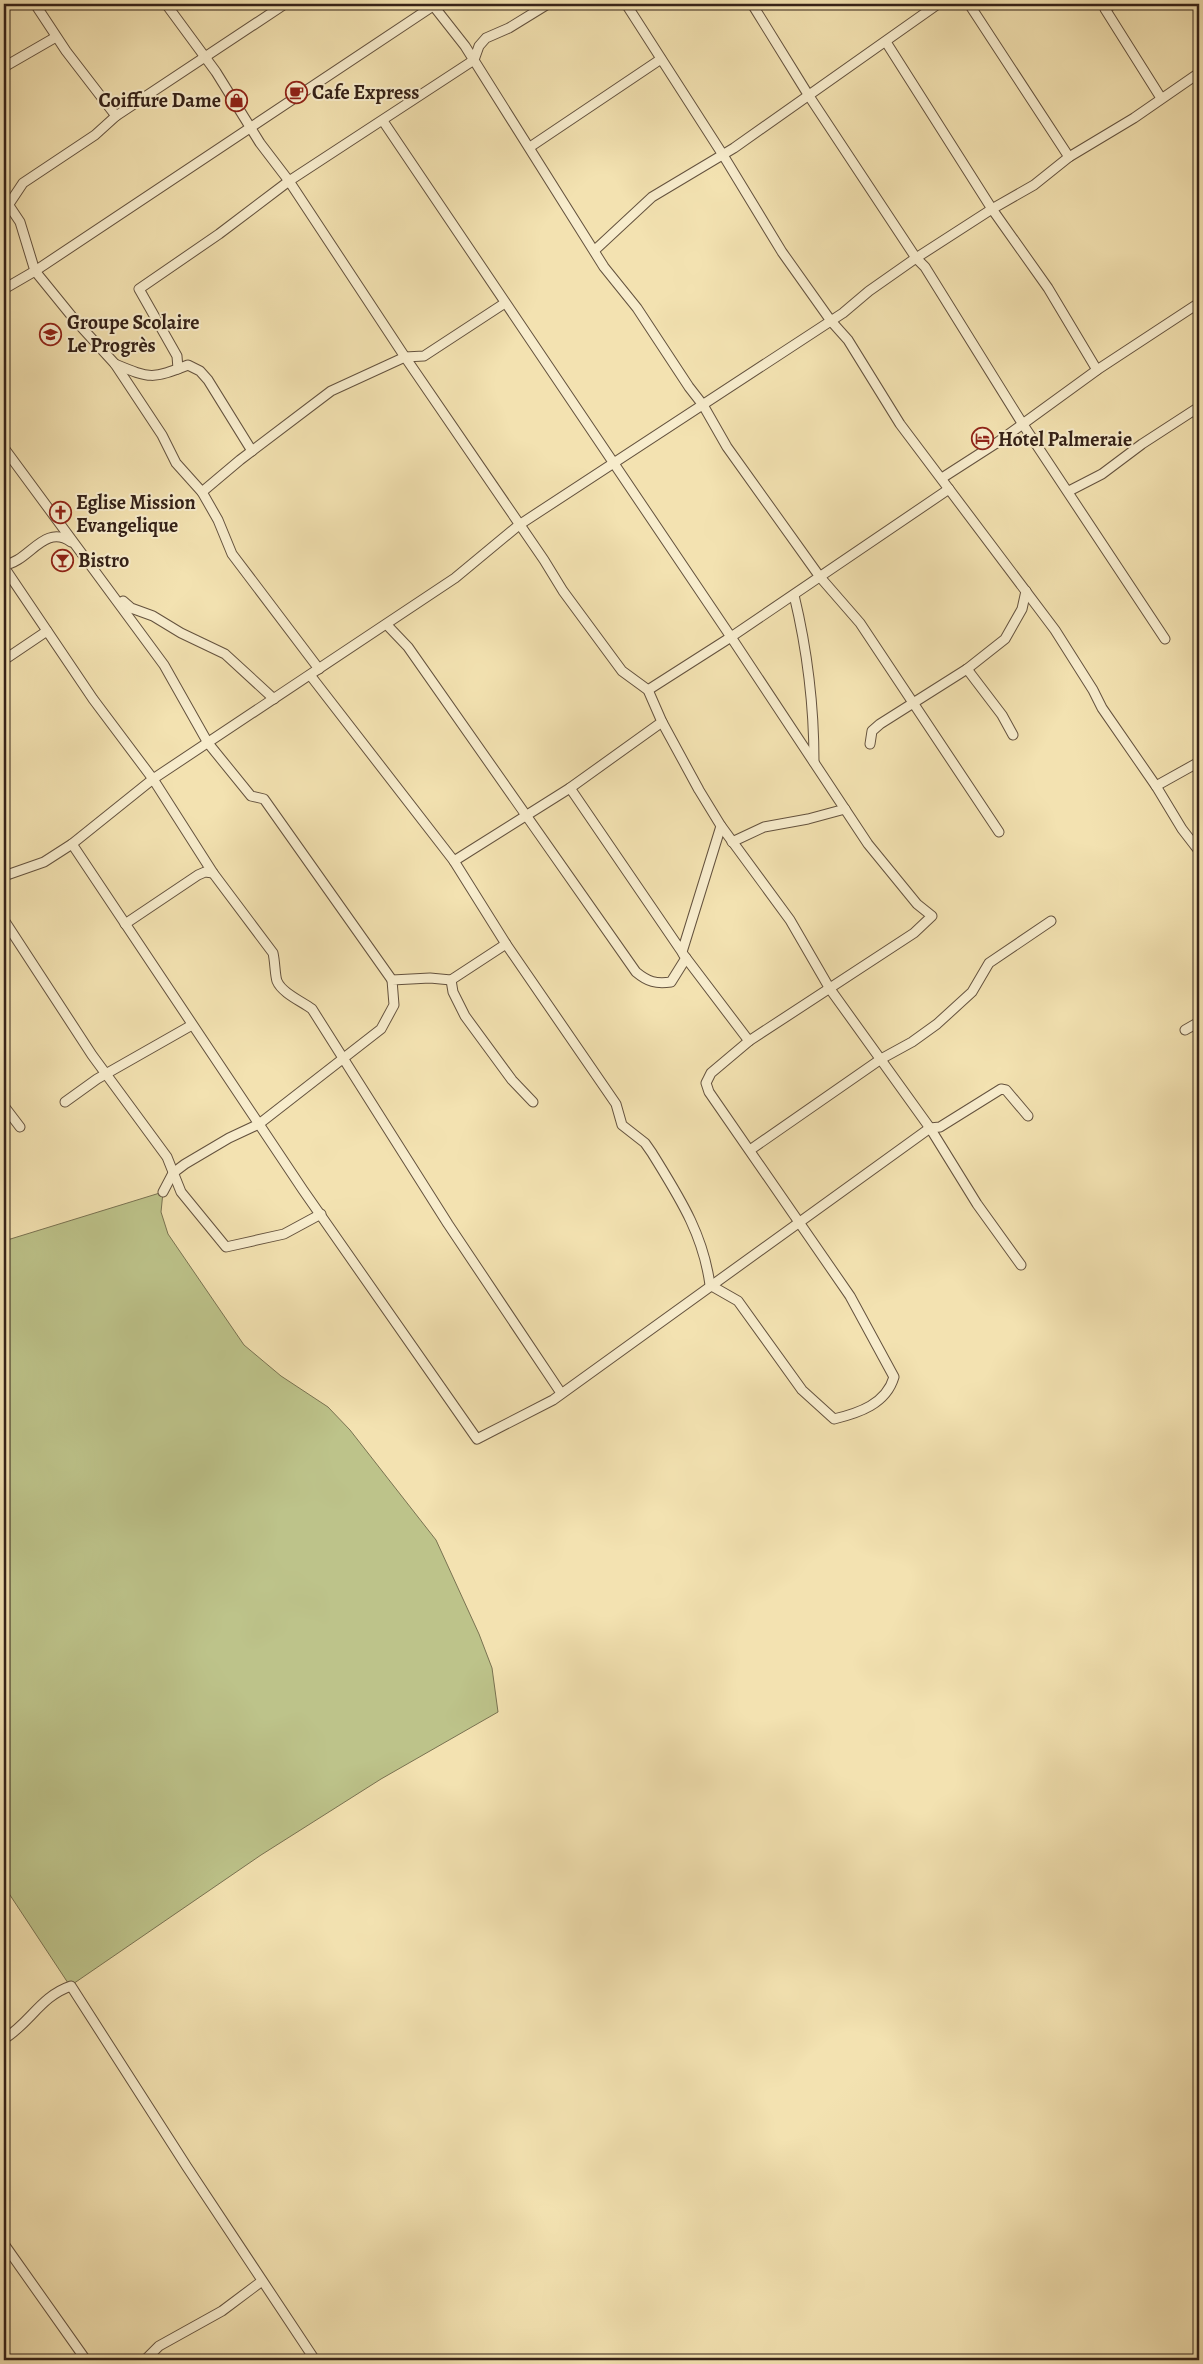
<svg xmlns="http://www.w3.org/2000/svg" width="1203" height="2364" viewBox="0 0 1203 2364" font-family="Alegreya,serif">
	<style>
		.green { fill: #bdc38a; stroke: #797251 }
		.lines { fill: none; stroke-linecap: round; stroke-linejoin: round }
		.street-casing { stroke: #64523e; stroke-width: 11 }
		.street { stroke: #f7eccc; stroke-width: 9 }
		.labels { text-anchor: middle; stroke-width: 4; stroke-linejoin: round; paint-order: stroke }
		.poi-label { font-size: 20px; font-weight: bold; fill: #352218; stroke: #f7eccc; text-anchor: start }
	</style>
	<rect width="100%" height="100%" fill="#f3e2b1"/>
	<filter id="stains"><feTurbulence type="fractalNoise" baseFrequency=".004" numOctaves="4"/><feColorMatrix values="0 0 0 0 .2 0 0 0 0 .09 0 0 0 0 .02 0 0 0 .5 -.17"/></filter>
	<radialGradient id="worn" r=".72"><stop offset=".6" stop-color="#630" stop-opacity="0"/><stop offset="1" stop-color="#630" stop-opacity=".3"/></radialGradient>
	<path class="green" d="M163,1192L161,1212L168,1234L244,1345L281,1376L328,1407L350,1430L436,1540L479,1634L492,1668L498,1712L381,1779L261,1855L70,1986L4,1886V1241Z"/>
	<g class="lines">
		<defs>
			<g id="street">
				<path d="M35,4L66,51L116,116"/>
				<path d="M166,4L216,72L260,143L289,181L405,357L544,560L563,591L622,671L648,690L662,722L570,788L454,861"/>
				<path d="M432,4L465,46L604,267L637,308L689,387L703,405L727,447L820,577L860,623L999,832"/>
				<path d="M626,4L723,155L782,252L831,321L848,340L900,424L1055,630L1093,690L1102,708L1156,786L1182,829L1199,851"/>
				<path d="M752,4L809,96L916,258L925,267L1022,423L1165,639"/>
				<path d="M969,4L1069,157"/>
				<path d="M1113,4L1105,9L1161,98"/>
				<path d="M886,42L992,209L1048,288L1097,370"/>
				<path d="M4,67L56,37"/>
				<path d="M530,147L661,59"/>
				<path d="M4,198L20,222L35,271L74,319L115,364L162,435L176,463L202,492L218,520L232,554L319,669"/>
				<path d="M9,204L23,183L95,135L116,116L285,4"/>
				<path d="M595,250L652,197L734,148L938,4"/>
				<path d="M4,289L35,271L436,4"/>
				<path d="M115,364C151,379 152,379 188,365L200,371L208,380L252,451"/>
				<path d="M178,369L177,356L139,289L219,234L289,181L474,60L479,46L486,38L509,28L548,4"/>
				<path d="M4,448L164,665L208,743L251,796L264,799L392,980"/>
				<path d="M942,478L998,442L1097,370L1199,303"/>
				<path d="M1069,491L1102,474L1142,444L1199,407"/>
				<path d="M202,492L240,460L331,391L405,357L424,356L505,303"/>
				<path d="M4,565C29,562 44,523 71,542"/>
				<path d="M4,567L93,699L153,779L213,873L273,953C275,961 275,976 277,981C282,993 301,1001 312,1009L448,1224L561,1393"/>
				<path d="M794,595C807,649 814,706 814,762"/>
				<path d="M123,601L131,608L153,616L181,633L225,654L274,699"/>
				<path d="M387,625L408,647L636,972C648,982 656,984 671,982L686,958"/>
				<path d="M4,660L47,631"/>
				<path d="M967,669L1002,715L1013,735"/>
				<path d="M310,675L454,861L506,944L616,1104L622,1125L645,1143L652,1153C679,1197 703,1233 710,1285L738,1301L802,1390L834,1419C859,1413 886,1404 894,1377L850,1296L709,1092L706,1083L711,1073L749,1041L914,933L932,916L917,904L868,844L731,637L383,121"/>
				<path d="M648,690L731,637L949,489"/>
				<path d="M662,722L699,790L721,826L790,920L830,989L930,1128L977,1204L1021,1265"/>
				<path d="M870,744L872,731L880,724L967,669L1005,639L1022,609L1026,591"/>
				<path d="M1156,786L1199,762"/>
				<path d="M570,788L682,952L721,826"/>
				<path d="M732,842L764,827L808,819L845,809"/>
				<path d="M72,844L303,1190L477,1439L553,1400L930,1128L940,1127L1001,1089L1006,1090L1028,1116"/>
				<path d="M4,876L44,862L72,844L153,779L455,578L519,525L843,313L869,291L916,258L992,209L1034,185L1069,157L1134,118L1199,73"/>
				<path d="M4,920L92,1055L167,1157L181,1192L226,1247L284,1234L321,1214"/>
				<path d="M125,924L198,875L205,872L213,873"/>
				<path d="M683,954L749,1041"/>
				<path d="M451,980L453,992L465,1016L512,1080L533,1102"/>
				<path d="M1185,1030L1199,1022"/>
				<path d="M65,1102L97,1079L192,1025"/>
				<path d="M4,1106L20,1127"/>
				<path d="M750,1150L881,1059L912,1042L937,1024L972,992L989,963L1051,921"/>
				<path d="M163,1192L173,1173L185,1164L229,1138L259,1124L381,1029L394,1005L392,980L430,978L451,980L506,944"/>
				<path d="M4,2039C30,2023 41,1996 71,1986L187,2167L315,2360"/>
				<path d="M4,2244L86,2360"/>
				<path d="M145,2360L159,2346L222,2311L262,2281"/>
			</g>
		</defs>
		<use href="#street" class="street-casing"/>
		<use href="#street" class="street"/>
	</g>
	<defs>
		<symbol id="cafe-ring" viewBox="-11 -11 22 22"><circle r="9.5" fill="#f7eccc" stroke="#8f2418" stroke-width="1.5"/><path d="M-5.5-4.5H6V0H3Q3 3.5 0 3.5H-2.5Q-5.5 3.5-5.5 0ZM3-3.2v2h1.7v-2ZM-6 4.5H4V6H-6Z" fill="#8f2418"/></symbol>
		<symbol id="shop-ring" viewBox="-11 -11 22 22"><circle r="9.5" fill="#f7eccc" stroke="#8f2418" stroke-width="1.5"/><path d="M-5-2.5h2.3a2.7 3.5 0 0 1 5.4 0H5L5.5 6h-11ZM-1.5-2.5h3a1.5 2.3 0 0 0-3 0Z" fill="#8f2418"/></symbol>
		<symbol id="school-ring" viewBox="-11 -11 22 22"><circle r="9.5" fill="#f7eccc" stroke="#8f2418" stroke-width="1.5"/><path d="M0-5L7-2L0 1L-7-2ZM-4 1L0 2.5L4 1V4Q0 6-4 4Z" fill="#8f2418"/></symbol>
		<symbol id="hotel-ring" viewBox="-11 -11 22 22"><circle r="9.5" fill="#f7eccc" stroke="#8f2418" stroke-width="1.5"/><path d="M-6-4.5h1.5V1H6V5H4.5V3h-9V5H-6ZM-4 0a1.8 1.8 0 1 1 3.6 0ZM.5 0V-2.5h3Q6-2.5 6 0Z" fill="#8f2418"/></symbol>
		<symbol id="church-ring" viewBox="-11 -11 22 22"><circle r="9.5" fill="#f7eccc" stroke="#8f2418" stroke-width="1.5"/><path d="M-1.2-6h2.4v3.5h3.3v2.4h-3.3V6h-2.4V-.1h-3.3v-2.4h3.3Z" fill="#8f2418"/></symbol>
		<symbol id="bar-ring" viewBox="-11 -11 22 22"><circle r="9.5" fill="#f7eccc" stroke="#8f2418" stroke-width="1.5"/><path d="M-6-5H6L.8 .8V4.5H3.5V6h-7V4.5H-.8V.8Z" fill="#8f2418"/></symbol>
	</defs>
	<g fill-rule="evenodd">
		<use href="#cafe-ring" x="284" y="80" width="25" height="25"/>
		<use href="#shop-ring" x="224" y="88" width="25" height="25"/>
		<use href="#school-ring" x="38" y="322" width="25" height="25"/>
		<use href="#hotel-ring" x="970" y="426" width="25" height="25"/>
		<use href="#church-ring" x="48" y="500" width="25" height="25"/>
		<use href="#bar-ring" x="50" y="548" width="25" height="25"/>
	</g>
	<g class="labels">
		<g class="poi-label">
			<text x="312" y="99">Cafe Express</text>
			<text x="221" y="107" text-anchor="end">Coiffure Dame</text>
			<text x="67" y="329">Groupe Scolaire<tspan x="67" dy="23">Le Progrès</tspan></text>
			<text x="998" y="446">Hotel Palmeraie</text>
			<text x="76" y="509">Eglise Mission<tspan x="76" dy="23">Evangelique</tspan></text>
			<text x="78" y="567">Bistro</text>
		</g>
	</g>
	<rect width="1203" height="2364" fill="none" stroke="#f3e2b1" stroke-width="20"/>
	<rect x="5" y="5" width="1193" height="2354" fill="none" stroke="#352218" stroke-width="2.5"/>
	<rect x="10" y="10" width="1183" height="2344" fill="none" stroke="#352218"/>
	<rect width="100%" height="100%" filter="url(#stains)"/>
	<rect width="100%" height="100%" fill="url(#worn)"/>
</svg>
